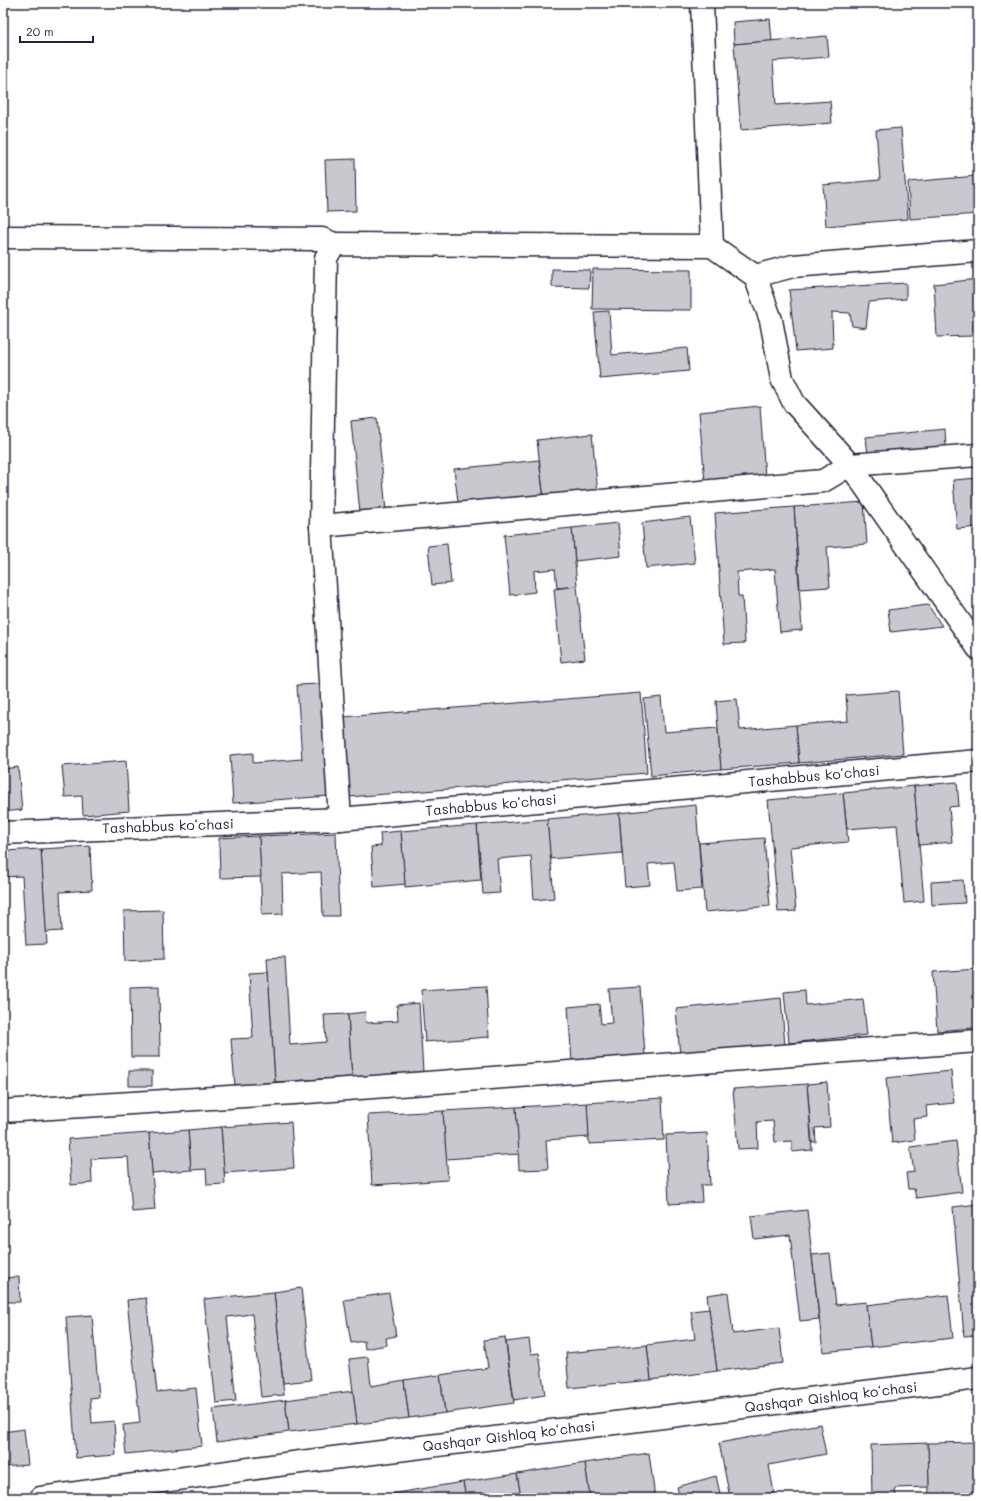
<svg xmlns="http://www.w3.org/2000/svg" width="981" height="1501" viewBox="0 0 981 1501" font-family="Mali,sans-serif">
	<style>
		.building { fill: #c8c8cf; stroke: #22223b }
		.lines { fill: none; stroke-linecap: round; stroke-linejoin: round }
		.minor-casing { stroke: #22223b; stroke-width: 25 }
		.major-casing { stroke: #22223b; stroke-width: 25 }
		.minor { stroke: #fff; stroke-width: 22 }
		.major { stroke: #fff; stroke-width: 22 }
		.labels { text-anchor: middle; stroke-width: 3; stroke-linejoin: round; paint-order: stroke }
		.street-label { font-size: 14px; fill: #22223b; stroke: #fff }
	</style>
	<rect width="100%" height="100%" fill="#fff"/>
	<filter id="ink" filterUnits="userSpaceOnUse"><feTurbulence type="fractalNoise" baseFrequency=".025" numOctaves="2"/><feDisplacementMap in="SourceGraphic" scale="8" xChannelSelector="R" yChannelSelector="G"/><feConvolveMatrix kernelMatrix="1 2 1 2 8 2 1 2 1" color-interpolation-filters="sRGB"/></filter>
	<g filter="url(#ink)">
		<g class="building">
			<path d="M770,19L772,41L734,44L733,22Z"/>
			<path d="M827,36L829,57L773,61L776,105L830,101L832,123L741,130L734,44Z"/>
			<path d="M973,127H978V214L910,219L908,182L977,176Z"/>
			<path d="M901,128L908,219L826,226L823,185L880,180L876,130Z"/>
			<path d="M355,159L356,211L327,212L325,160Z"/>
			<path d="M552,269L590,270L589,288L552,287Z"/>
			<path d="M593,269L691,270V310L592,309Z"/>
			<path d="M978,279V295H974L973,336L937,337L934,284Z"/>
			<path d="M906,283V299L869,302L866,328L852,326L850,313L832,312L833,348L796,351L789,290Z"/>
			<path d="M609,311L612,355L687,348L689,371L600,379L594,312Z"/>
			<path d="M760,406L765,477L705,482L699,412Z"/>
			<path d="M377,418L386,511L360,513L351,421Z"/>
			<path d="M945,429L946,447L868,455L866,437Z"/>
			<path d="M592,434L598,494L544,500L537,440Z"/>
			<path d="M539,460L544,500L459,510L454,469Z"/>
			<path d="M978,478V527L957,529L953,480Z"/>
			<path d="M864,502L867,544L827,547L830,587L800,589L794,507Z"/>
			<path d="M794,507L802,630L780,632L775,569L737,572L738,596H742L745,643L724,644L715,513Z"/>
			<path d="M690,517L695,563L646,568L642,523Z"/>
			<path d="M618,523L621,556L575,561L572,528Z"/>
			<path d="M572,528L577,586L557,588L555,569L534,571L535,592L510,595L504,535Z"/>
			<path d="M447,544L451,583L432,585L428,546Z"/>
			<path d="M577,586L585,659L561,662L554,589Z"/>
			<path d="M928,605L942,626L891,632L888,610Z"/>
			<path d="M321,684L329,796L233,803L230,755L253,753V763L302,759L297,685Z"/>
			<path d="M898,691L903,754L799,763L796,725L848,721L846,695Z"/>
			<path d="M641,693L647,773L349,797L343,717Z"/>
			<path d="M661,697L664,732L718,728L721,769L651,776L644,699Z"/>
			<path d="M737,699L740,730L796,725L799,763L721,769L716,701Z"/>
			<path d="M126,761L129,811L83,815L82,796L65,797L62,766Z"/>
			<path d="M18,767L22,810L3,812V769Z"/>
			<path d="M957,782L959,806L949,807L952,842L919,845L914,786Z"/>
			<path d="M914,786L924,901L904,903L897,825L847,829L843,793Z"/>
			<path d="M843,793L848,842L790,847L796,911L778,912L768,800Z"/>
			<path d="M696,805L702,889L677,891L674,862L648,864L650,885L625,887L619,813Z"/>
			<path d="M619,813L622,853L550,859L547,819Z"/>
			<path d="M547,819L554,898L534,900L531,856L497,859L500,893L483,894L477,825Z"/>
			<path d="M477,825L481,880L405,887L401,831Z"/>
			<path d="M401,831L405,884L374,887L371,847L381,846L380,833Z"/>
			<path d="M336,833L339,916H323L321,872L282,874L283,914L262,915L259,836Z"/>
			<path d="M259,836L261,877L220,878L219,838Z"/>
			<path d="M764,838L770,906L705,912L699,843Z"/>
			<path d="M90,846L92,890L60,892L62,931L46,932L41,849Z"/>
			<path d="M41,849L47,944L26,945L22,876L3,877V851Z"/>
			<path d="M963,880L965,903L932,905L931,882Z"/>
			<path d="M163,910L164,959L125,961L124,911Z"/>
			<path d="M285,957L290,1045L326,1042L324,1015L348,1014L352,1077L275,1082L267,958Z"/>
			<path d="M978,969V1037H972V1028L937,1031L933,972Z"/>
			<path d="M268,972L275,1082L235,1086L231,1039L253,1038L249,973Z"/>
			<path d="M159,986L160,1057H131L130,987Z"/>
			<path d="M486,986L489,1037L425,1042L421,990Z"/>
			<path d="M640,987L645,1055L572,1062L568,1007L599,1004L601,1024L612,1023L609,989Z"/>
			<path d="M805,990L806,1005L863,999L867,1035L789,1043L784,992Z"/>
			<path d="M781,998L785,1045L680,1056L676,1009Z"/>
			<path d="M419,1003L423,1072L352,1077L348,1014L365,1012L366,1023L398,1021L397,1005Z"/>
			<rect x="129" y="1071" width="23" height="15"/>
			<path d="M951,1071L954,1103L926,1106L927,1117L913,1119L915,1140L892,1143L886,1078Z"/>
			<path d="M827,1082L830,1127L815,1128L816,1142H812L807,1084Z"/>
			<path d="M807,1084L812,1150L792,1152V1141L775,1142L773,1121L757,1122L758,1148L738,1149L733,1089Z"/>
			<path d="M662,1098L664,1140L589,1144L587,1103Z"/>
			<path d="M587,1103L589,1137L546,1140L548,1169L519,1170L516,1107Z"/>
			<path d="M516,1107L519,1154L446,1159L443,1111Z"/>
			<path d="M443,1111L448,1180L372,1185L368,1115Z"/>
			<path d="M291,1122L294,1168L224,1173L221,1127Z"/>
			<path d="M221,1127L225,1184L207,1185L206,1169L191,1170L188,1130Z"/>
			<path d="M188,1130L191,1170L152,1173L149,1133Z"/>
			<path d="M149,1133L155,1210L132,1212L128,1157L91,1159L92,1183L71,1185L68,1139Z"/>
			<path d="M707,1133L710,1185H701L702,1202L669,1204L666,1135Z"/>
			<path d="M956,1141L962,1192L916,1198L914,1189H908L906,1173L914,1172L910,1147Z"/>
			<path d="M978,1204V1335L964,1336L953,1207Z"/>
			<path d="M807,1210L819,1319L800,1321L790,1235L754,1239L751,1216Z"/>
			<path d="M830,1253L836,1305L866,1302L871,1347L823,1352L812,1255Z"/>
			<path d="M19,1277L20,1302H3V1278Z"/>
			<path d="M301,1288L311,1380L283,1383L274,1292Z"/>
			<path d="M274,1292L284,1395L261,1397L252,1314L227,1317L236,1401L216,1403L204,1299Z"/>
			<path d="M728,1292L733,1334L779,1328L783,1363L717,1371L707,1295Z"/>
			<path d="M389,1293L396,1336L386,1338L387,1345L365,1349L364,1341L351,1343L344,1300Z"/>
			<path d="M948,1295L953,1338L871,1347L866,1305Z"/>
			<path d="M146,1298L157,1392L196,1388L202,1446L126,1454L123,1425L140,1423L127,1300Z"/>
			<path d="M709,1309L717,1371L651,1380L647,1345L695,1339L691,1311Z"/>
			<path d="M92,1315L99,1397L90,1398L92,1423L114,1421L116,1455L76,1458L66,1317Z"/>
			<path d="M505,1337L514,1403L445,1413L440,1375L488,1368L484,1340Z"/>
			<path d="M529,1339L531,1354L539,1353L545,1395L514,1400L506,1342Z"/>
			<path d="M647,1345L651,1380L569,1388L566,1353Z"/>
			<path d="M368,1357L371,1386L404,1380L409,1418L357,1424L349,1359Z"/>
			<path d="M440,1375L445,1413L409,1418L404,1380Z"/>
			<path d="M353,1391L357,1424L289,1432L285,1400Z"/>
			<path d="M285,1400L289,1432L217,1442L213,1409Z"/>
			<path d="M820,1424L826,1454L769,1465L774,1493L747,1498H730L719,1443Z"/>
			<path d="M24,1429L28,1465L3,1467V1432Z"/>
			<path d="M978,1442V1498H929L928,1443Z"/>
			<path d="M928,1443L929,1487L895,1488L896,1498H872L871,1445Z"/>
			<path d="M649,1453L655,1498H590L585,1463Z"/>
			<path d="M585,1463L590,1498H521L517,1474Z"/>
			<path d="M517,1474L521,1498H466L463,1482Z"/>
			<path d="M716,1476L721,1498H680L677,1487Z"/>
			<path d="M463,1482L466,1498H379L378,1496Z"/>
			<path d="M378,1496L379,1498H363Z"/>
		</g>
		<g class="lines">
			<defs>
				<g id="minor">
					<path d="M702,3L712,246"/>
					<path d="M3,237L322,239L334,244"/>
					<path d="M755,276L793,266L978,251"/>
					<path d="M321,526L823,481L850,465L978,455"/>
					<path d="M340,819L321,526L326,258L334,244L712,246L755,276L771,320L782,379L794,403L850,465L978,648"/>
					<path d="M3,833L340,819L978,761"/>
					<path d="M3,1111L294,1093L978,1041"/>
				</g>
				<path id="major" d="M41,1498L285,1464L978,1378"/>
			</defs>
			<use href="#minor" class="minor-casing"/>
			<use href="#major" class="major-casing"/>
			<use href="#minor" class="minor"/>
			<use href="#major" class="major"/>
		</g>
	</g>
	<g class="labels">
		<g class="street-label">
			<text transform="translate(814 776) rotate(-5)" y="5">Tashabbus koʻchasi</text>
			<text transform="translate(491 805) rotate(-5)" y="5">Tashabbus koʻchasi</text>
			<text transform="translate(168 826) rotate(-2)" y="5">Tashabbus koʻchasi</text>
			<text transform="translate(831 1397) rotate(-7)" y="5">Qashqar Qishloq koʻchasi</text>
			<text transform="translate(509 1436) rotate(-7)" y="5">Qashqar Qishloq koʻchasi</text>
		</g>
	</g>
	<rect width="981" height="1501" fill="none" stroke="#fff" stroke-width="16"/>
	<rect x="8" y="8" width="965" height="1485" fill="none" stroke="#22223b" stroke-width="1.5" filter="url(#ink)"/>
	<path d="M20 36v6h73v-6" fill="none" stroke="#22223b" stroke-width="2"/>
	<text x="26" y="36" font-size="12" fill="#22223b" stroke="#ffffff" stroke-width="3" paint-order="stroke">20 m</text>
</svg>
